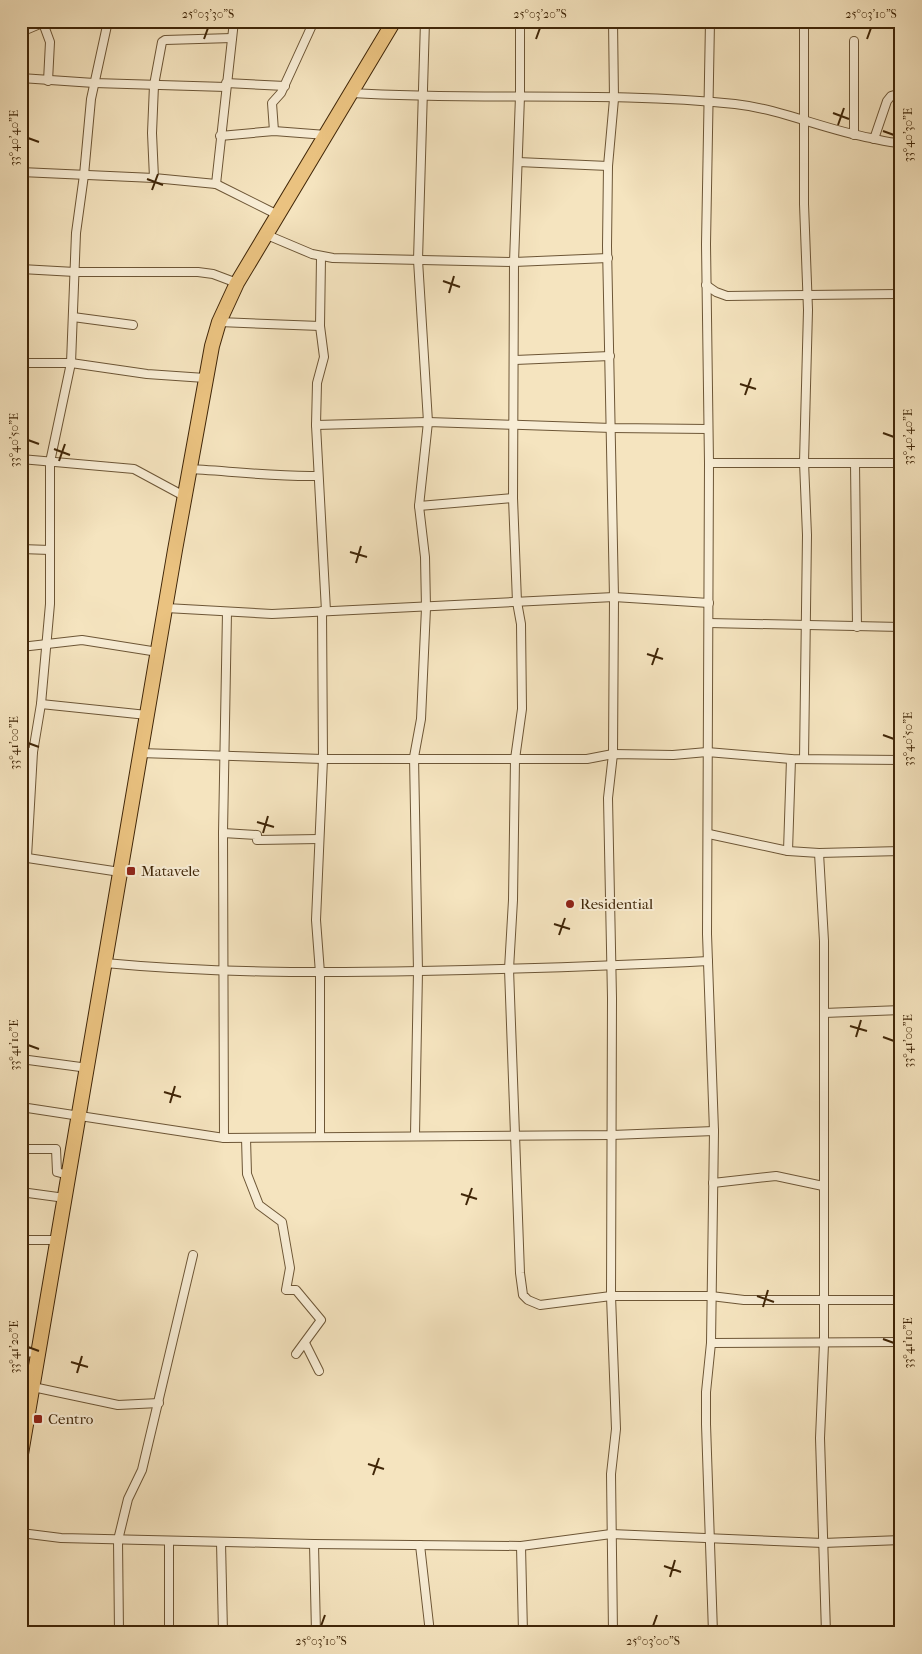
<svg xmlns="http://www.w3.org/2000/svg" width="922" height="1654" viewBox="0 0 922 1654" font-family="'IM FELL French Canon',serif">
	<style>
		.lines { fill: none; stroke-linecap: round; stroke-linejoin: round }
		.street-casing { stroke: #6d5636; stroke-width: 10 }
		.highway-casing { stroke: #402608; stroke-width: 16 }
		.street { stroke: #f8edd5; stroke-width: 8 }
		.highway { stroke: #eac280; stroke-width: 14 }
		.ticks { fill: none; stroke: #402608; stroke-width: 2 }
		.poi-dot { fill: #8f2418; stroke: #f8edd5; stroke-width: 2 }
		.labels { text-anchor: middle; stroke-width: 4; stroke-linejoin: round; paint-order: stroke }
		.poi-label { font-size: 15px; fill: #402608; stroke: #f8edd5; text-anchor: start }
		.neatline { fill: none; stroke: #402608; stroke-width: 2 }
		.ticks-label { font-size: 12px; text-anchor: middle; fill: #402608 }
	</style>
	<rect width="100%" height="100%" fill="#f5e4bf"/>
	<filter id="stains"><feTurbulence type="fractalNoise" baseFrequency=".004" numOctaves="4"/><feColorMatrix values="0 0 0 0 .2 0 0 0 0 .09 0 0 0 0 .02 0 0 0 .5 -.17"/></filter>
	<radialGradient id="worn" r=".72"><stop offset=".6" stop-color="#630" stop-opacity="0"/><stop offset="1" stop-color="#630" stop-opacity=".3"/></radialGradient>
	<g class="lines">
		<defs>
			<g id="street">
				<path d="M520,21V96L514,262L513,498L517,602L521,624L522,709L515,759L513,900L509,969L520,1273L523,1295L528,1300L540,1305L611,1296H711L744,1300H901"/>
				<path d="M613,21L614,99L608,166L607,246L614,597L613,754L608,798L612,998L611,1296L616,1429L611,1474L613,1633"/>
				<path d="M710,21L706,244L709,463L707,934L714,1131L711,1343L706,1392V1424L713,1633"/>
				<path d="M804,21V204L808,310L804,462L807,535L804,759"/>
				<path d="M43,23L50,42L48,81"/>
				<path d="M21,32L47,21"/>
				<path d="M21,78L94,83L226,87"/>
				<path d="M226,83L285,86"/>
				<path d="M352,93C479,101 608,91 735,104C781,109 825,130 871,138C880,140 891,143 901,143"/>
				<path d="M274,131L272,103L281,93L314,21"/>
				<path d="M854,135V41"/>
				<path d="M220,136L274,131L326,135"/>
				<path d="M874,139L887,101L891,96L901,93"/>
				<path d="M899,143L898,294L901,387"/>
				<path d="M518,162L608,166"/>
				<path d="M21,172L154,178L216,184L278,215"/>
				<path d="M154,178L152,133L154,85L162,42L165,40L232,38"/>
				<path d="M216,184L234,21"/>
				<path d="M267,235L312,254L333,258L514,262L608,258"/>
				<path d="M321,257L320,326L324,357L317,383L316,425L326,611"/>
				<path d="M21,269L75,272H198L213,274L237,283"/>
				<path d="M706,285L716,292L727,296L898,294"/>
				<path d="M73,317L133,325"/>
				<path d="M219,322L320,326"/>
				<path d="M515,360L610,356"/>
				<path d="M21,363H71L147,374L205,378"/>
				<path d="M316,425L428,422L612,428L708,429"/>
				<path d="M21,459L134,469L184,496"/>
				<path d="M709,463H901"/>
				<path d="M855,463L857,627"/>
				<path d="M189,469C232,471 275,477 317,476"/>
				<path d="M419,506L513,498"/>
				<path d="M21,549L50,550"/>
				<path d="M166,608L272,614L614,597L709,603"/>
				<path d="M709,623L901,627"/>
				<path d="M21,647L82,640L158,652"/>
				<path d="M41,704L147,715"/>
				<path d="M21,752H33"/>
				<path d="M140,753L323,759H587L613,754L673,755L707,752L791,759L901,760"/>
				<path d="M223,833L257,835V840L319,839"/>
				<path d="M709,834L788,851L819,853L901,851"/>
				<path d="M788,851L791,759"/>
				<path d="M819,853L824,941V1344L820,1438L826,1633"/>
				<path d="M21,857L120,872"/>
				<path d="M27,857L33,752L41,704L50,604V462L71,363L76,233L84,175L91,99L108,21"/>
				<path d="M105,963C210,973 314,973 420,971C516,969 612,966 708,961"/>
				<path d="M824,1013L901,1010"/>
				<path d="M21,1059L88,1068"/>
				<path d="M21,1107L224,1138L612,1135L714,1131"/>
				<path d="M415,1135L418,971L414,757L421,719L426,608L425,557L419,506L428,422L418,260L425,21"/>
				<path d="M320,1137V973L316,920L323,759L322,611"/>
				<path d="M224,1138L223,833L227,612"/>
				<path d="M246,1138L247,1174L259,1205L282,1222L290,1268L286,1290H296L321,1320L296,1354"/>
				<path d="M21,1149H56L57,1172L68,1175"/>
				<path d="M713,1183L776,1176L823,1186"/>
				<path d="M21,1192L65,1198"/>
				<path d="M21,1240H58"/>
				<path d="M305,1343L319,1371"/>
				<path d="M711,1343L901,1342"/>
				<path d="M21,1353L39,1352"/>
				<path d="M33,1387L118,1405L159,1403"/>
				<path d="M21,1533L61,1538L314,1544L521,1546L611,1534L823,1543L901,1540"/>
				<path d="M169,1541V1633"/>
				<path d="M221,1542L223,1633"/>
				<path d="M314,1544L316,1633"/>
				<path d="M420,1545L430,1633"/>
				<path d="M521,1546L523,1633"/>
				<path d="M119,1633L118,1540L128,1499L142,1470L193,1255"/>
			</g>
			<path id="highway" d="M21,1454L175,550L212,346L219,322L237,283L394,21"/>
		</defs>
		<use href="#street" class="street-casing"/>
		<use href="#highway" class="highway-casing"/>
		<use href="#street" class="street"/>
		<use href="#highway" class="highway"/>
	</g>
	<path class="ticks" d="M204,39L208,28M536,39L540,28M867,39L871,28M833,113L849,119M838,125L844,108M883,131L894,135M28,138L39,142M147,179L163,185M152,190L158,174M443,281L460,287M449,293L454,276M740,384L756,389M745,395L751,378M883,433L894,437M28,440L39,444M54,449L70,455M59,461L65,444M350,552L367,557M356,563L361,546M647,654L663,659M652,665L658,648M883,735L894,739M28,743L39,747M257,822L274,827M263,833L268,816M554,924L570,929M559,935L565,918M850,1026L867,1031M856,1037L861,1020M883,1037L894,1041M28,1045L39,1049M164,1092L181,1097M170,1103L175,1086M461,1194L477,1199M466,1205L472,1188M757,1296L774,1302M763,1307L768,1290M883,1339L894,1343M28,1347L39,1351M71,1362L88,1367M77,1373L82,1356M368,1464L384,1469M373,1475L379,1458M664,1566L681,1572M670,1577L675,1560M321,1626L325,1615M653,1626L657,1615"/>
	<g class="poi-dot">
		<rect x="126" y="866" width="10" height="10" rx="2.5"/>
		<circle cx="570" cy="904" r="5"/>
		<rect x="33" y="1414" width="10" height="10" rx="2.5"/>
	</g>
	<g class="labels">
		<g class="poi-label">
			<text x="141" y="876">Matavele</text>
			<text x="580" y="909">Residential</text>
			<text x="48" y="1424">Centro</text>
		</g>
	</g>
	<rect width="922" height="1654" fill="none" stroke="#f5e4bf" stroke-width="55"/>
	<rect x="28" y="28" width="866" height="1598" class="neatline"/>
	<g class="ticks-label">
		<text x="208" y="18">25°03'30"S</text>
		<text x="540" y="18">25°03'20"S</text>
		<text x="871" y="18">25°03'10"S</text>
		<text transform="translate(908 135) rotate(-90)" y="4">33°40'30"E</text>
		<text transform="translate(14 138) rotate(-90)" y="4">33°40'40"E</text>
		<text transform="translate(908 437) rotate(-90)" y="4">33°40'40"E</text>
		<text transform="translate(14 440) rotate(-90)" y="4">33°40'50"E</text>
		<text transform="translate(908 739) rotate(-90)" y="4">33°40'50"E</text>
		<text transform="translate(14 743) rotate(-90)" y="4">33°41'00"E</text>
		<text transform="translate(908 1041) rotate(-90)" y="4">33°41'00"E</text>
		<text transform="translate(14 1045) rotate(-90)" y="4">33°41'10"E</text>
		<text transform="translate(908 1343) rotate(-90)" y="4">33°41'10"E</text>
		<text transform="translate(14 1347) rotate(-90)" y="4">33°41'20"E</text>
		<text x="321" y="1645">25°03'10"S</text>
		<text x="653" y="1645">25°03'00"S</text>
	</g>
	<rect width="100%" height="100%" filter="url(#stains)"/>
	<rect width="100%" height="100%" fill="url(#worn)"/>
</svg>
